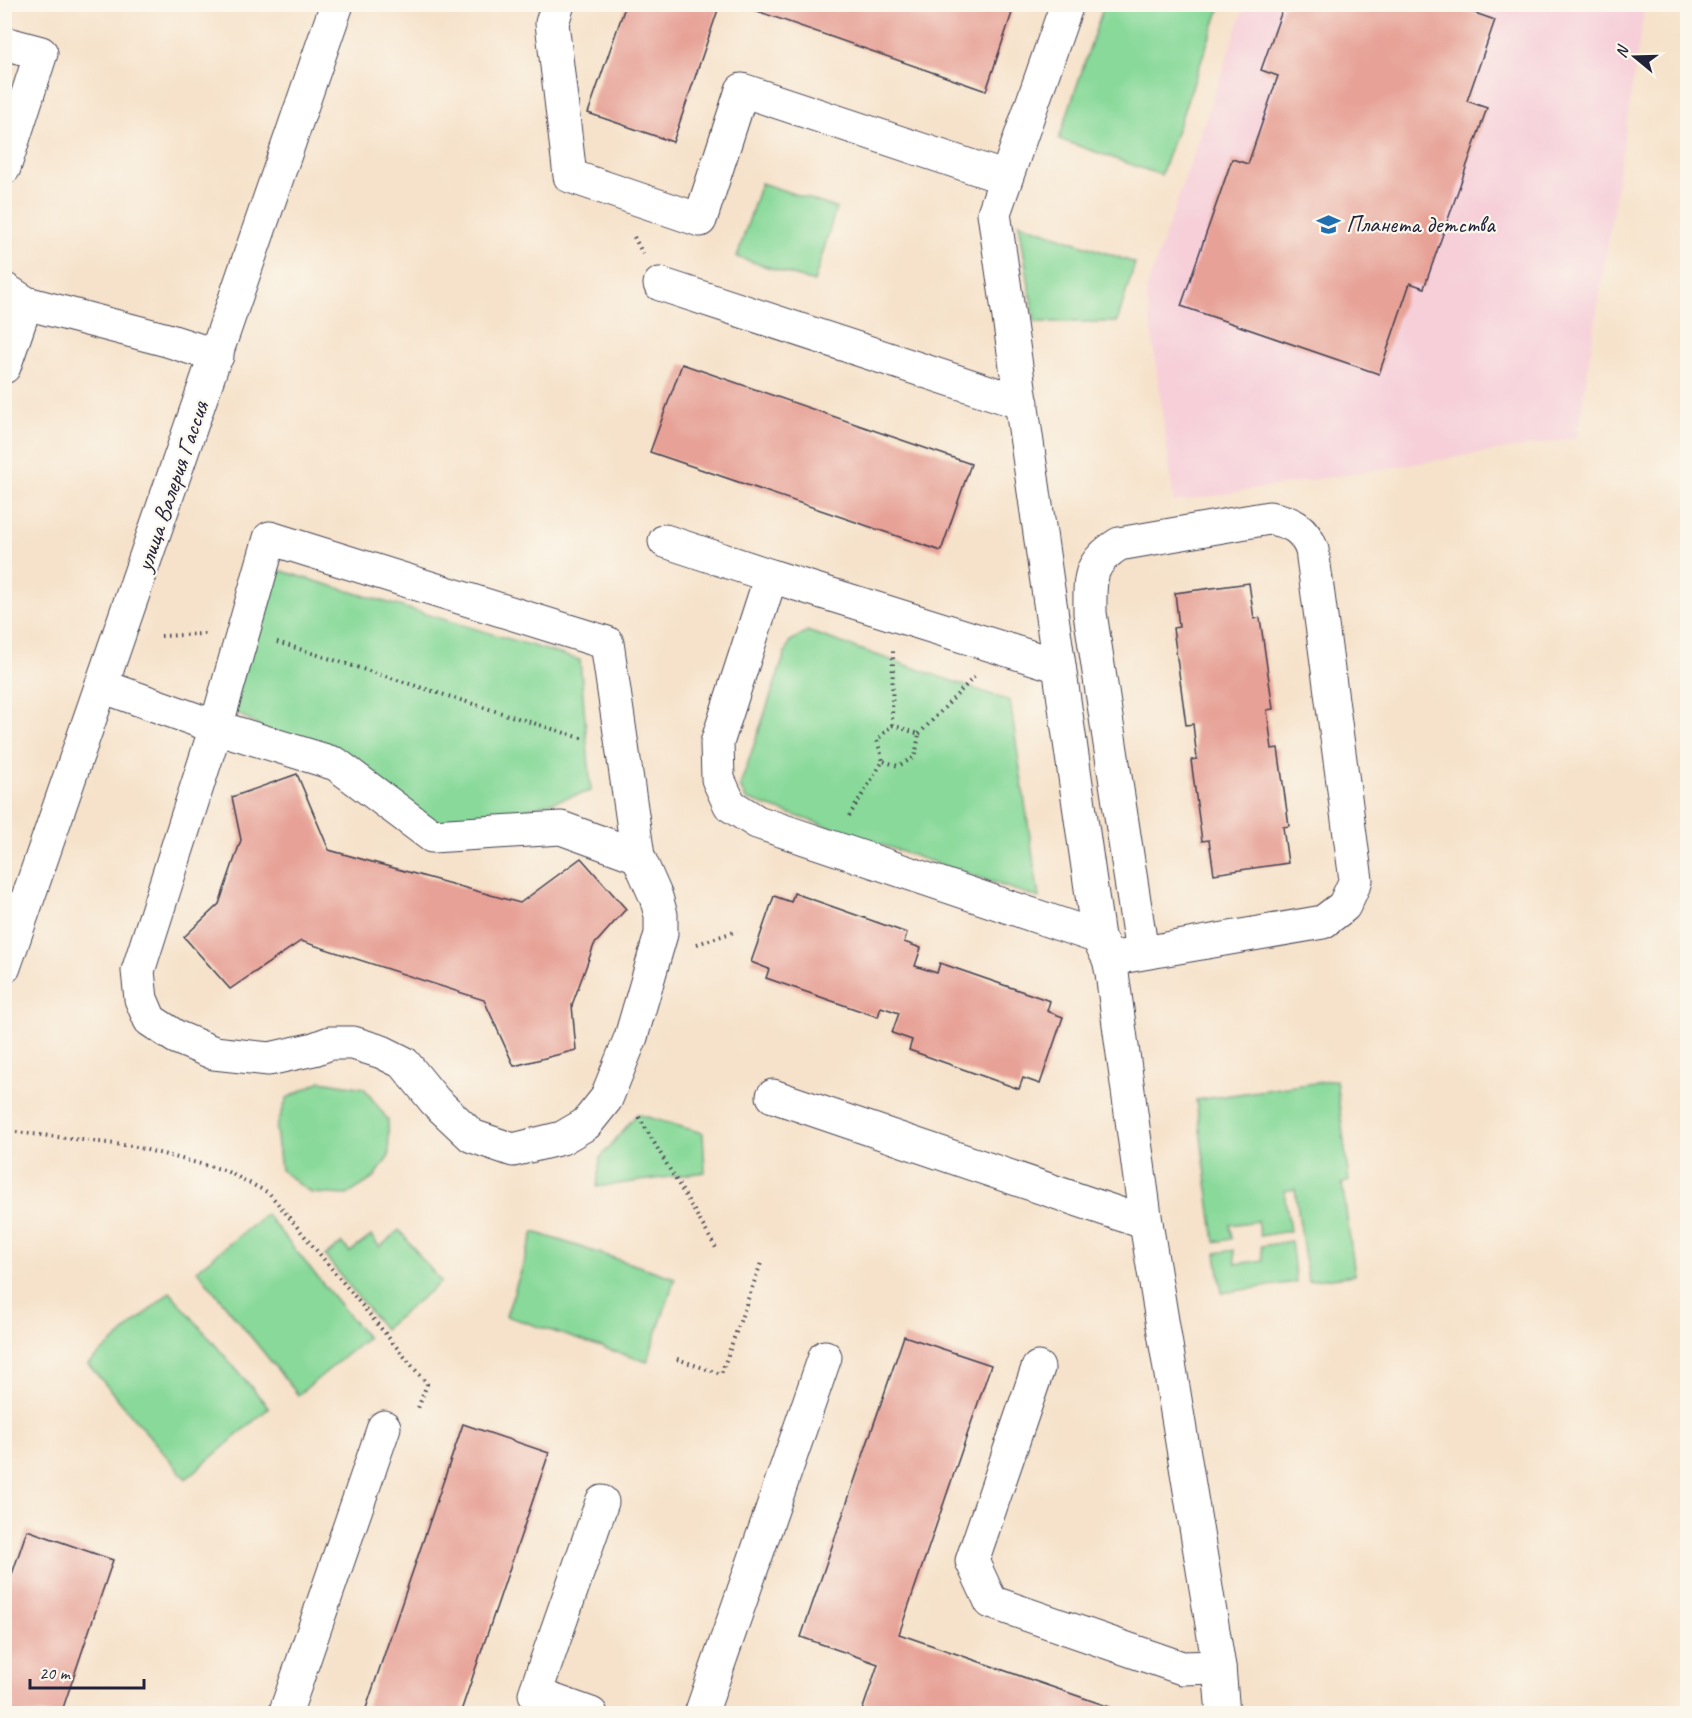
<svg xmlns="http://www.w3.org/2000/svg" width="1692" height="1718" viewBox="0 0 1692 1718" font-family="Caveat,sans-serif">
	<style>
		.built { fill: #f6cfd9 }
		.green { fill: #88d99a; stroke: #557e6a; stroke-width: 1.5 }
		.building { fill: #e7a196 }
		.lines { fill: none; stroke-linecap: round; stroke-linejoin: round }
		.minor-casing { stroke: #423f50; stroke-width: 35 }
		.path { stroke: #423f50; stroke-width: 4; stroke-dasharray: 1.5 4.5; stroke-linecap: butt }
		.minor { stroke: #fff; stroke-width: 33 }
		.labels { text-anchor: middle; stroke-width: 4.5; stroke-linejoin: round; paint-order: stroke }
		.poi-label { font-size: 24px; fill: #22223b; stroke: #fbf7ec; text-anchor: start }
		.street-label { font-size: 24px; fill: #22223b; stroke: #fbf7ec }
	</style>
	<rect width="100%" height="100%" fill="#fbf7ec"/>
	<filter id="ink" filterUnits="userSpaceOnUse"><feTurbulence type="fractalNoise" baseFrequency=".0167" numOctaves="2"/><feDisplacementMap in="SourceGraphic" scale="12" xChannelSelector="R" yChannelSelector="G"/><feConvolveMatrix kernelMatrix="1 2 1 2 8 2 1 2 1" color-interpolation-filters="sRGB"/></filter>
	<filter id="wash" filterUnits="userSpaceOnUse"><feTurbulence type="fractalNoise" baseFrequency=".008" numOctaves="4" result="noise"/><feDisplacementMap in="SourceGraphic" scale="24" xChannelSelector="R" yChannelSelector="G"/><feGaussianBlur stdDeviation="1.35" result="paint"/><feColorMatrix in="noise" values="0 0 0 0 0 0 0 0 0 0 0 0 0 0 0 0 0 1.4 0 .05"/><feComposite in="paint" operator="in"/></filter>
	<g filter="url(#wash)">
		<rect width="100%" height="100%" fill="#f6e2ca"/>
		<path class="built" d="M1245,5H1645L1577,438L1174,502L1146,290Z"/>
		<g class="green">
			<path d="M1104,5H1221L1161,175L1059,139Z"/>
			<path d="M761,183L836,208L814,282L737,257Z"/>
			<path d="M1019,223L1135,263L1117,322H1035Z"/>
			<path d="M275,569L580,660L591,791L432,836L231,709Z"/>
			<path d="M807,631L1010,701L1039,898L746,799L740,786L789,642Z"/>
			<path d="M1336,1080L1349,1181L1342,1183L1355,1275L1308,1281L1295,1189L1284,1191L1290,1231L1260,1236L1257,1221L1230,1225L1232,1239L1215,1242L1196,1100Z"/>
			<path d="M321,1081L364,1088L388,1120L389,1156L374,1178L347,1195L311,1193L281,1170L276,1129L287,1098Z"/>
			<path d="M637,1114L703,1133L705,1172L597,1187L600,1158Z"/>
			<path d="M266,1214L367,1338L298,1395L197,1270Z"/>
			<path d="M399,1230L441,1282L384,1329L325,1256L342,1243L350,1252L371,1236L380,1247Z"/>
			<path d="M534,1232L675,1278L647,1362L506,1316Z"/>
			<path d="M1291,1241L1296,1282L1222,1293L1216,1253L1234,1250L1236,1264L1263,1260L1261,1246Z"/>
			<path d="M170,1292L269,1408L186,1479L88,1364Z"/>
		</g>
		<g id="blocks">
			<g class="building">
				<path d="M626,4H720L673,142L588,113Z"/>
				<path d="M737,4H997L1013,10L986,91Z"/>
				<path d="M1284,5H1452L1495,20L1467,101L1487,108L1424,288L1410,283L1379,374L1181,306L1232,159L1248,164L1278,76L1261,70Z"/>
				<path d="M682,364L971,464L941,551L650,452Z"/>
				<path d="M1249,583L1254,619L1260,618L1273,709L1267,710L1272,749L1278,748L1289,826L1283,827L1288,863L1214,874L1209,840L1202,841L1191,760L1197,759L1193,724L1186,725L1173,628L1179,627L1175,593Z"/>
				<path d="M297,774L329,850L520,903L581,858L626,909L594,945L572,1005L576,1050L514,1066L484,1000L301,941L230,989L184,937L219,904L241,840L232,797Z"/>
				<path d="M794,893L907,933L904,942L921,948L915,966L937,973L940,963L1050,1001L1047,1011L1063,1017L1040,1084L1023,1078L1019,1089L909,1050L912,1040L892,1033L899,1013L881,1007L878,1017L766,978L769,969L751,962L774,896L791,902Z"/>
				<path d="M904,1336L991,1365L899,1634L1130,1714H861L878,1664L801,1637Z"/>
				<path d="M463,1424L549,1453L460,1714H364Z"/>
				<path d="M27,1530L113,1560L61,1714H4V1598Z"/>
			</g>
		</g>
	</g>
	<g filter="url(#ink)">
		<use href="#blocks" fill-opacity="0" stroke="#423f50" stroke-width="1.5"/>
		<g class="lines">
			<defs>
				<g id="minor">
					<path d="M558,4L552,23L570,176L700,220L742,90L1006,178"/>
					<path d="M1067,4L994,213L1098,937L1109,959L1112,973L1146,1223L1219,1667L1223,1714"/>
					<path d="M4,43L41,53L4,168"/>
					<path d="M660,284L1022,403"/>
					<path d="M4,289L26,303L167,340L217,356"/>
					<path d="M4,367L26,303"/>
					<path d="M665,541L771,576L717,743L718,779L730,805L757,822L1098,937"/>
					<path d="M771,576L1059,666"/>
					<path d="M102,686L216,727L336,764L432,836L561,828L638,856L656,897L661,915V934L631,1037L606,1099L586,1124L562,1138L513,1150L472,1136L435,1101L404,1063L382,1052L353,1043H330L314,1049L269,1059L214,1053L176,1037L150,1020L141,999L138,971L216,727L270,538L607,643L638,856"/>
					<path d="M1109,959L1323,922L1344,906L1356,880L1312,550C1304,528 1292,522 1269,518L1119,544C1087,564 1090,579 1090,613L1142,953"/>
					<path d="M4,967L337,4"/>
					<path d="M773,1096L1146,1223"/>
					<path d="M1038,1368L972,1561L991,1602L1182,1668L1219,1667"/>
					<path d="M285,1714L384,1427"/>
					<path d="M591,1714L535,1694L602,1502"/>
					<path d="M701,1714L825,1357"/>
				</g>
			</defs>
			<use href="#minor" class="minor-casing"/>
			<g class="path">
				<path d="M634,237L643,254"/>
				<path d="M161,636L205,634"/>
				<path d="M277,642L584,739"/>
				<path d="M892,725L893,650"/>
				<path d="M919,734L975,676"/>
				<path d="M849,816L883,761L877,740L892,725L919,734L915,757L898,766L883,761"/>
				<path d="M697,944L737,931"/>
				<path d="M639,1117L716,1248"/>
				<path d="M16,1132L132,1146L224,1170L269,1193L427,1384L417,1411"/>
				<path d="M677,1359L721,1374L761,1263"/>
			</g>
			<use href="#minor" class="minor"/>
		</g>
	</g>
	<defs>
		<symbol id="school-bare" viewBox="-9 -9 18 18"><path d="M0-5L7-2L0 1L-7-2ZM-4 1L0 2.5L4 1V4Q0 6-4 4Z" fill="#1f6fb2" stroke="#fbf7ec" stroke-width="2.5" paint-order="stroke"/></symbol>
	</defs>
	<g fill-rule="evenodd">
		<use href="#school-bare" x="1312" y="208" width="33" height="33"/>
	</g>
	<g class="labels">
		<g class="poi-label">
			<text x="1346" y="232">Планета детства</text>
		</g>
		<g class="street-label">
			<text transform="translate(172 486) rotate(-71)" y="8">улица Валерия Гассия</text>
		</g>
	</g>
	<rect width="1692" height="1718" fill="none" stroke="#fbf7ec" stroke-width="24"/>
	<g transform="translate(1635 57) rotate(289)" stroke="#fbf7ec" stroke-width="4.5" paint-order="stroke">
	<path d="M0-4.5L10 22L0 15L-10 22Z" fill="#22223b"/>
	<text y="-9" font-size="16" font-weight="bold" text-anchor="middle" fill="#22223b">N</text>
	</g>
	<path d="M30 1679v9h114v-9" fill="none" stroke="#22223b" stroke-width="3"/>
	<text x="39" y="1679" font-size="18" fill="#22223b" stroke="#fbf7ec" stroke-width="4.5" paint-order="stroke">20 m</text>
</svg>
